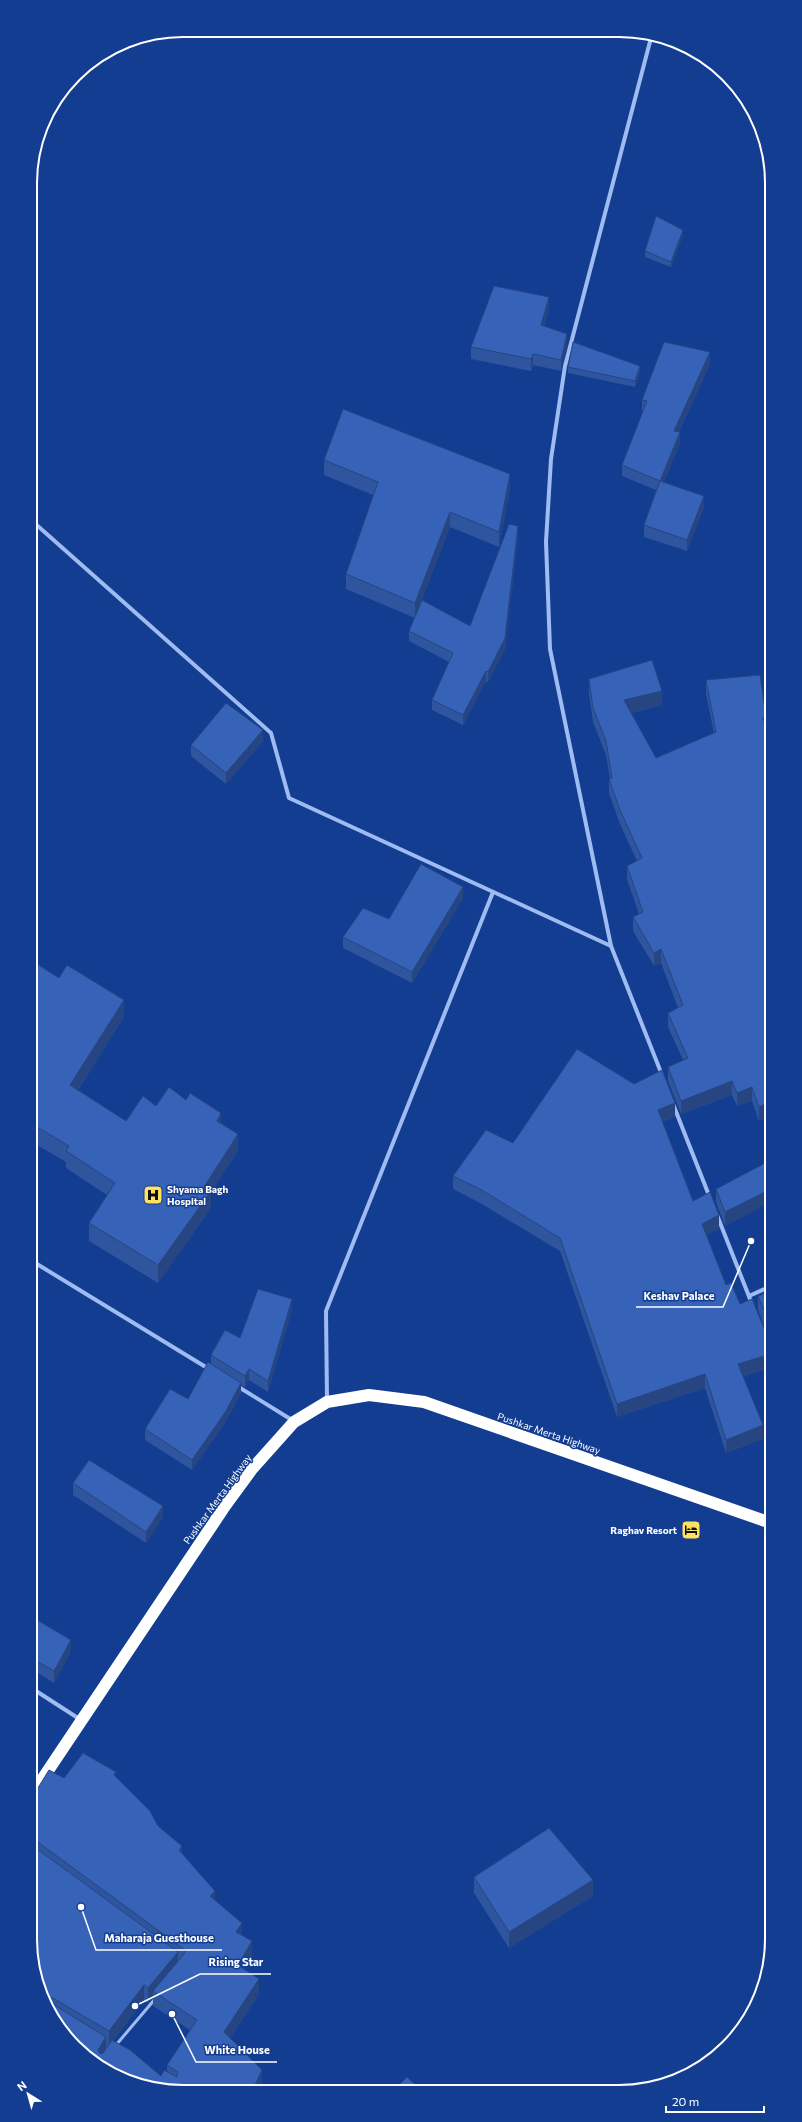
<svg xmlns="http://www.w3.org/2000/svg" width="802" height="2122" viewBox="0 0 802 2122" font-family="Commissioner,sans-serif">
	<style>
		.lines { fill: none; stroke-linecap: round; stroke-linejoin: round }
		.lane { stroke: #9fbcf2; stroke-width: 3 }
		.street { stroke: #9fbcf2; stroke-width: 4 }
		.highway { stroke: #fff; stroke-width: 12 }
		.wall { fill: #2e559e; fill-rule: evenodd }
		.shaded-wall { fill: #264581 }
		.building { fill: #3663b8; stroke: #264581 }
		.labels { text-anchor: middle; stroke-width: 3; stroke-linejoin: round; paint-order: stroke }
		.poi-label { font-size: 10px; font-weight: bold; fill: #fff; stroke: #133d91; text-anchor: start }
		.street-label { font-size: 10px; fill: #fff; stroke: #133d91 }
		.rim { fill: none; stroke: #fff; stroke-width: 2 }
		.leader { fill: none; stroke: #fff; stroke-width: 1.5 }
		.callout-dot { fill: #fff; stroke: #133d91; stroke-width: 1.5 }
		.callout-label { font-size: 11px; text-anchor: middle; font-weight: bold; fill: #fff; stroke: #133d91; stroke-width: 3; stroke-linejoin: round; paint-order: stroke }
	</style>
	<rect width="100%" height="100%" fill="#133d91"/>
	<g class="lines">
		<path class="lane" d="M116,2045L155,1999"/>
		<g class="street">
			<path d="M652,34L565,366L551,459L546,542L550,649L611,946L662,1075"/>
			<path d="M31,520L271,733L289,798L611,946"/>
			<path d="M673,1104L710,1198"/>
			<path d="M717,1215L752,1304"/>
			<path d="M32,1261L209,1369"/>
			<path d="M749,1296L771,1286"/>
			<path d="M237,1386L292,1420"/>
			<path d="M327,1400L326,1311L493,892"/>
			<path d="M33,1689L81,1720"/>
		</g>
		<path class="highway" d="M33,1793L225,1506L252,1469L294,1422L327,1402L369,1395L424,1402L771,1523"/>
	</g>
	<g class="wall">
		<path d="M683,235L671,267L645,257V251Z"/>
		<path d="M549,309L544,326L567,345L561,371L533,365L531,371L471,359V347Z"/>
		<path d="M710,364L679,432L680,443L664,482L704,507L687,551L644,537V525L656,490L622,476V465L643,411H642V400Z"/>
		<path d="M568,367L640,372L635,387L568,373Z"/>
		<path d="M324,460L510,490L499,547L450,527L421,602L470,626L518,537L505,649L488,682L486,681L463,725L432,710V700L449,662L409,641V631L415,618L346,589V574L373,495L324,475Z"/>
		<path d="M760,675L759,1121L752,1101L737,1106L732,1095L681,1114L668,1081V1067L683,1060L668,1027V1013L678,1008L661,963L654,966L633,931V917L639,914L627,879V866L637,861L620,824L609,793V779H610L606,755L593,722L589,693V679L662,705L631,713L656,758L714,733L706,694V680Z"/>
		<path d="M263,741L226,784L191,756V745Z"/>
		<path d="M463,898L412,983L343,948V937L389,919Z"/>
		<path d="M32,961L124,1017L78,1090L126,1121L156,1106L186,1100L221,1124L238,1151L211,1192V1208L158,1283L89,1241V1223L107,1195L66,1168V1162L32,1142Z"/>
		<path d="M675,1117L662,1122L693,1201L719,1229L707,1235L726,1285L740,1304L769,1340H770L758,1310V1296L771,1291V1368L743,1376L763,1439L726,1453L705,1388L617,1417L560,1251L480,1203L453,1189V1176L513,1143Z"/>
		<path d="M771,1160V1217L765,1205L725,1226L716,1202V1189Z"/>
		<path d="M292,1310L268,1392L249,1380L245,1387L241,1385V1393L226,1421L192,1470L145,1440V1429L188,1399L211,1364V1355L240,1338Z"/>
		<path d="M73,1483L163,1517L146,1543L73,1495Z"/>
		<path d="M32,1617L71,1651L54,1683L33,1670Z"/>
		<path d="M116,1777L182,1853L215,1899L242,1935L252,1956L244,1969L259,1994L230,2038L262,2085L261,2089H153L50,2016L33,1969V1796L64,1778ZM153,1997V2006L190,2030L167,2065V2072L161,2076L113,2041L144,2000L148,2003Z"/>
		<path d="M474,1877L593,1896L509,1948L474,1893Z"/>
	</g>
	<g class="shaded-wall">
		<path d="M683,230V235L671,267V262Z"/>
		<path d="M549,297V309L541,336V325Z"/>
		<path d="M567,334V345L561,371V360Z"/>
		<path d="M710,352V364L674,442V431Z"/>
		<path d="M533,354V365L531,371V359Z"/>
		<path d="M640,366V372L635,387V381Z"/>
		<path d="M680,432V443L660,492V481Z"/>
		<path d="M510,474V490L499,547V532Z"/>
		<path d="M704,496V507L687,551V540Z"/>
		<path d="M450,512V527L415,618V603Z"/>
		<path d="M518,526V537L505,649L488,682V672Z"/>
		<path d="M486,671V681L463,725V715Z"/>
		<path d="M662,691V705L624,714V700Z"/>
		<path d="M766,717V730L763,718Z"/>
		<path d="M263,730V741L226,784V773Z"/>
		<path d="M463,887V898L412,983V972Z"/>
		<path d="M661,949V963L654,966V953Z"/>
		<path d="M124,1000V1017L70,1102V1085Z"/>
		<path d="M732,1081V1095L681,1114V1101Z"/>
		<path d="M752,1087V1101L737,1106V1093Z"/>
		<path d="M770,1102V1116L759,1121V1107Z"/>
		<path d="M675,1103V1117L658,1124V1110Z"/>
		<path d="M221,1113V1130L217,1121Z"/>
		<path d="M238,1134V1151L211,1192V1208L158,1283V1265L204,1187Z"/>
		<path d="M765,1192V1205L725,1226V1212Z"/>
		<path d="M719,1215V1229L702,1238V1224Z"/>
		<path d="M292,1299V1310L268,1392V1381Z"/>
		<path d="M771,1354V1368L738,1378V1364Z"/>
		<path d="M249,1369V1380L245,1387V1376Z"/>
		<path d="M705,1374V1388L617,1417V1404Z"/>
		<path d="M241,1383V1393L226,1421L192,1470V1460Z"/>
		<path d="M763,1425V1439L726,1453V1440Z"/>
		<path d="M163,1506V1517L146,1543V1532Z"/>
		<path d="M71,1640V1651L54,1683V1671Z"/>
		<path d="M182,1846V1861L179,1850Z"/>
		<path d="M593,1880V1896L509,1948V1932Z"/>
		<path d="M215,1891V1906L210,1896Z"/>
		<path d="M242,1923V1938L236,1932Z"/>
		<path d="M252,1941V1956L238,1980V1965Z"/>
		<path d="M178,1952V1968L153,1991V1997L148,2003V1988Z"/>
		<path d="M259,1979V1994L224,2047V2032Z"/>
		<path d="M144,1985V2000L109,2046V2031Z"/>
		<path d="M106,2037V2052L99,2064L98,2050Z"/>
		<path d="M262,2070V2085L261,2089H253Z"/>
	</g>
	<g class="building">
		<path d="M656,216L683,230L671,262L645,251Z"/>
		<path d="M494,286L549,297L541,325L567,334L561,360L533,354L531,359L471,347Z"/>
		<path d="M573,342L640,366L635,381L568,367Z"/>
		<path d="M664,342L710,352L674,431L680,432L660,481L622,465L647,401L642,400Z"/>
		<path d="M343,409L510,474L499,532L450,512L415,603L346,574L378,482L324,460Z"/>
		<path d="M660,481L704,496L687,540L644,525Z"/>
		<path d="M509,524L518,526L505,638L488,672L486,671L463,715L432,700L453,653L409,631L422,600L470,626Z"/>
		<path d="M652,660L662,691L624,700L656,758L716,732L706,680L760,675L766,717L763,718L770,745V1102L759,1107L752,1087L737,1093L732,1081L681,1101L668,1067L688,1058L668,1013L683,1005L661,949L654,953L633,917L643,912L627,866L642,858L620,810L609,779L612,778L606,741L593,708L589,679Z"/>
		<path d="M226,703L263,730L226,773L191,745Z"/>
		<path d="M421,864L463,887L412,972L343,937L363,908L389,919Z"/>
		<path d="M32,961L59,978L67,965L124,1000L70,1085L126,1121L143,1096L156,1106L169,1087L186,1100L190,1093L221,1113L217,1121L238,1134L204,1187L211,1191L158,1265L89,1223L115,1183L66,1151L69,1146L32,1124Z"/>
		<path d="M577,1049L634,1084L662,1070L675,1103L658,1110L693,1201L710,1192L719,1215L702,1224L726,1285L731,1283L740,1304L752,1299L769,1340H771V1354L738,1364L763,1425L726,1440L705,1374L617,1404L560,1238L480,1189L453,1176L486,1130L513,1143Z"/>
		<path d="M771,1160V1203L765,1192L725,1212L716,1189Z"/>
		<path d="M258,1289L292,1299L268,1381L249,1369L245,1376L211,1355L225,1330L240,1338Z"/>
		<path d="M771,1291V1327L758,1296Z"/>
		<path d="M208,1362L241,1383L226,1411L192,1460L145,1429L170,1389L188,1399Z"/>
		<path d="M89,1460L163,1506L146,1532L73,1483Z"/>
		<path d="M32,1617L71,1640L54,1671L33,1659Z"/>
		<path d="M83,1753L116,1772L114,1775L150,1811L158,1826L182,1846L179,1850L215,1891L210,1896L242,1923L236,1932L252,1941L238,1965L259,1979L224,2032L262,2070L253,2089H153L115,2076L75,2047L50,2016L33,1969V1846L178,1952L148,1988L144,1985L109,2031L53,1998H49L48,2001L106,2037L98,2050L100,2054L103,2053L112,2040L130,2050L161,2076L164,2070L177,2077L178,2072L167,2065L197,2020L153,1991L184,1954L185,1950L35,1840H33V1796L49,1770L64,1778Z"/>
		<path d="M549,1828L593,1880L509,1932L474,1877Z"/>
		<path d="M407,2077L420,2089H395Z"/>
	</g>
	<defs>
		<symbol id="hospital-square" viewBox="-11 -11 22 22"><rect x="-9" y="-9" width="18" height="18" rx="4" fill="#ffe160" stroke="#133d91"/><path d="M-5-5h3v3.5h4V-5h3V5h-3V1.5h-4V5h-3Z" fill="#111"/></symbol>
		<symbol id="hotel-square" viewBox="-11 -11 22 22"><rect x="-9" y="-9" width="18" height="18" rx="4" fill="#ffe160" stroke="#133d91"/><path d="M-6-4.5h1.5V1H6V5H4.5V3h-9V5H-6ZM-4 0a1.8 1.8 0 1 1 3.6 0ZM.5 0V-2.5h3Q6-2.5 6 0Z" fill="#111"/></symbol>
	</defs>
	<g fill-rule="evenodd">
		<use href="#hospital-square" x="142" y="1184" width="22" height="22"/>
		<use href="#hotel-square" x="680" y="1519" width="22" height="22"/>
	</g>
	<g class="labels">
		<g class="poi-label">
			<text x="167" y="1193">Shyama Bagh<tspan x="167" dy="12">Hospital</tspan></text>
			<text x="677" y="1534" text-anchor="end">Raghav Resort</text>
		</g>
		<g class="street-label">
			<text transform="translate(549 1433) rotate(19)" y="4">Pushkar Merta Highway</text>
			<text transform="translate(217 1499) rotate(-54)" y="4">Pushkar Merta Highway</text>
		</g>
	</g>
	<path d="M0 0H802V2122H0ZM183 37H619A146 146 0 0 1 765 183V1939A146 146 0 0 1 619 2085H183A146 146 0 0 1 37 1939V183A146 146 0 0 1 183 37Z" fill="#133d91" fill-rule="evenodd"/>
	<path class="rim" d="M183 37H619A146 146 0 0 1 765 183V1939A146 146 0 0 1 619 2085H183A146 146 0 0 1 37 1939V183A146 146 0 0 1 183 37Z"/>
	<path class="leader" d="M751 1241L723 1307H636M81 1907L96 1950H222M135 2006L200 1974H271M172 2014L196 2062H277"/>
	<g class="callout-dot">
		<circle cx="751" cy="1241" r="4"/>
		<circle cx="81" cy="1907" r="4"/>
		<circle cx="135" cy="2006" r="4"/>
		<circle cx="172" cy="2014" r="4"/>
	</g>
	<g class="callout-label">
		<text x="679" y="1300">Keshav Palace</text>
		<text x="159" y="1942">Maharaja Guesthouse</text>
		<text x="236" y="1966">Rising Star</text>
		<text x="237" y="2054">White House</text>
	</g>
	<g transform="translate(28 2094) rotate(323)" stroke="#133d91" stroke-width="3" paint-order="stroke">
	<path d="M0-3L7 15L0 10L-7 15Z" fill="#ffffff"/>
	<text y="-6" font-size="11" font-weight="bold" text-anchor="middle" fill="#ffffff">N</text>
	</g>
	<path d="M666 2106v6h98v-6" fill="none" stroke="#ffffff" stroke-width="2"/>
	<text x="672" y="2106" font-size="12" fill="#ffffff" stroke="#133d91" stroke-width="3" paint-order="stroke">20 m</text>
</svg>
